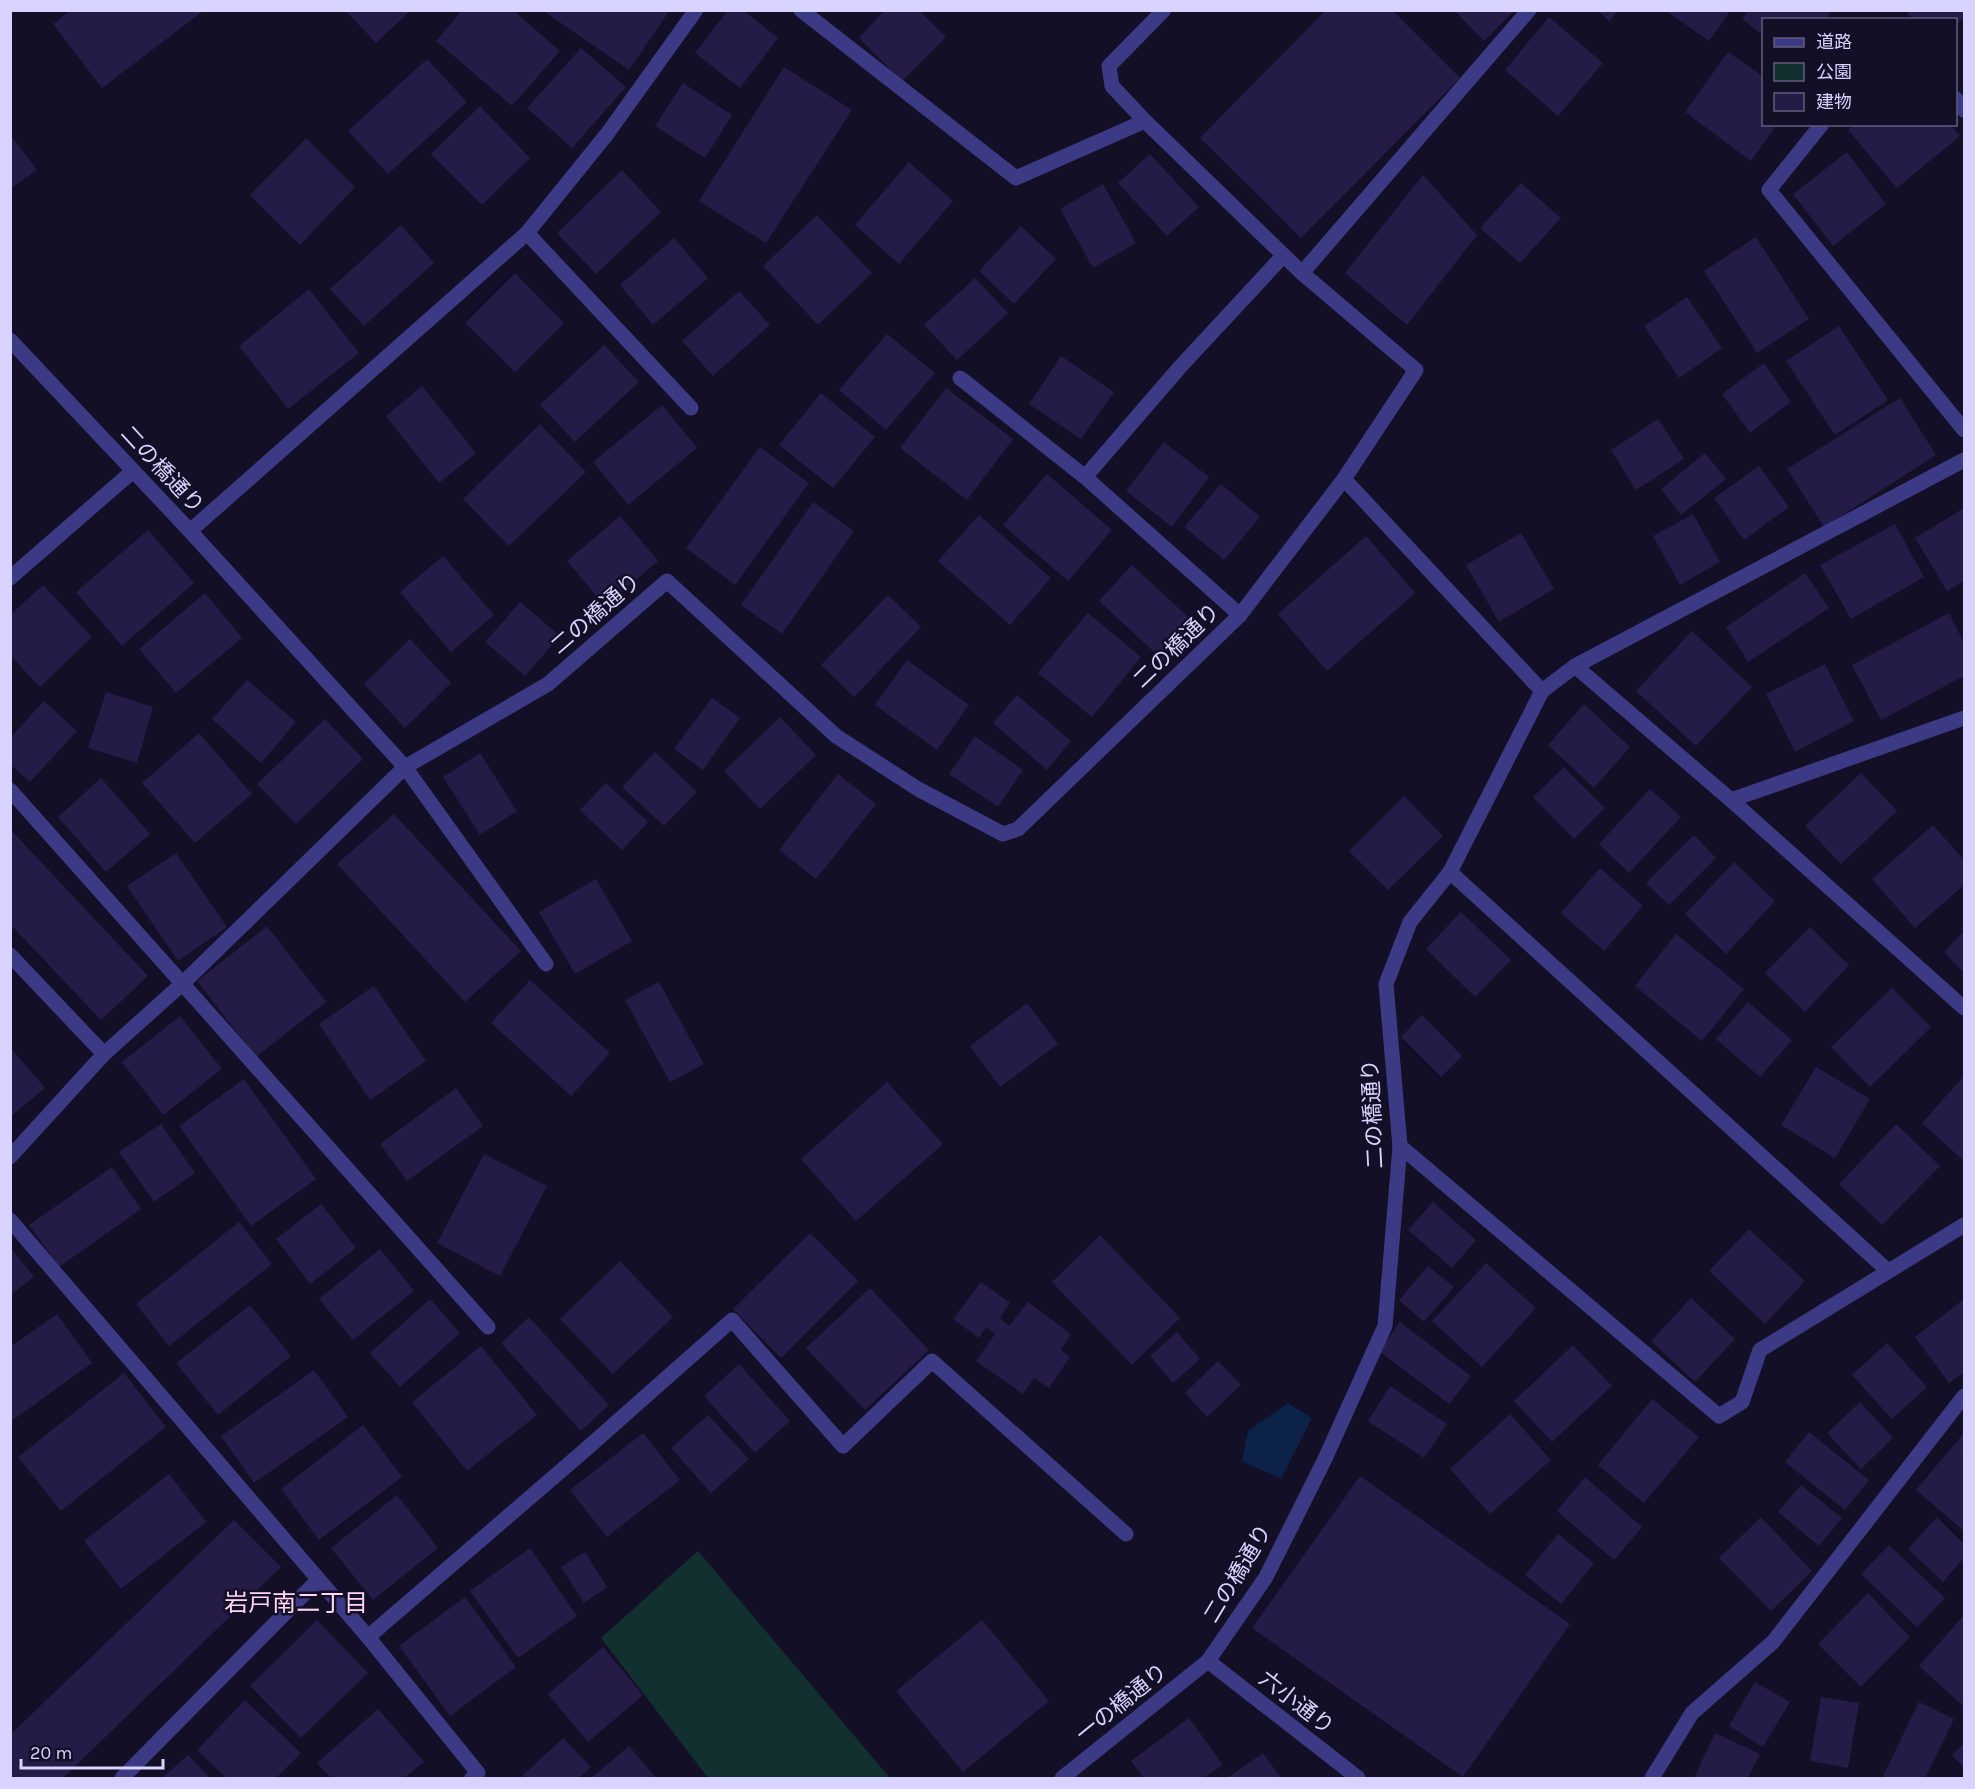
<svg xmlns="http://www.w3.org/2000/svg" width="1975" height="1789" viewBox="0 0 1975 1789" font-family="Karla,'Noto Sans JP',sans-serif">
	<style>
		.green { fill: #12302f }
		.water { fill: #0c2248 }
		.building { fill: #241b47 }
		.lines { fill: none; stroke-linecap: round; stroke-linejoin: round }
		.minor { stroke: #3d3a85; stroke-width: 15 }
		.labels { text-anchor: middle; stroke-width: 5; stroke-linejoin: round; paint-order: stroke }
		.street-label { font-size: 22px; fill: #d9d4ff; stroke: #130f26 }
		.neighbourhood-label { font-size: 24px; fill: #ffd6f0; stroke: #130f26 }
	</style>
	<rect width="100%" height="100%" fill="#130f26"/>
	<path class="green" d="M698,1551L890,1778H708L601,1638Z"/>
	<path class="water" d="M1288,1403L1312,1418L1281,1479L1242,1461L1248,1431Z"/>
	<g class="building">
		<path d="M71,10H201L202,12L102,88L53,24Z"/>
		<path d="M345,10H411L376,43Z"/>
		<path d="M462,10H513L560,51L512,106L436,41Z"/>
		<path d="M542,10H670L629,70Z"/>
		<path d="M728,10H743L778,38L740,88L695,53Z"/>
		<path d="M885,10H919L946,37L902,81L859,38Z"/>
		<path d="M1326,10H1392L1460,78L1301,238L1200,138Z"/>
		<path d="M1454,10H1515L1484,41Z"/>
		<path d="M1597,10H1619L1609,21Z"/>
		<path d="M1665,10H1731L1709,41Z"/>
		<path d="M1748,10H1832L1825,20H1764V36L1742,19Z"/>
		<path d="M1905,10H1964V17L1956,25V20H1913Z"/>
		<path d="M1549,17L1603,63L1558,116L1505,70Z"/>
		<path d="M581,48L626,87L572,148L527,108Z"/>
		<path d="M1728,52L1764,77V124H1777L1751,161L1685,112Z"/>
		<path d="M427,59L467,102L388,174L348,131Z"/>
		<path d="M784,67L852,110L766,243L699,201Z"/>
		<path d="M683,83L732,115L705,158L655,126Z"/>
		<path d="M480,106L530,158L482,205L431,154Z"/>
		<path d="M1855,124H1950L1960,136L1897,188L1848,130Z"/>
		<path d="M10,134L37,170L10,189Z"/>
		<path d="M306,138L355,187L300,245L250,195Z"/>
		<path d="M1847,152L1886,204L1833,246L1793,194Z"/>
		<path d="M1150,154L1199,207L1167,236L1118,183Z"/>
		<path d="M909,162L953,201L899,264L855,225Z"/>
		<path d="M622,170L661,212L596,274L557,233Z"/>
		<path d="M1423,175L1477,235L1407,325L1345,273Z"/>
		<path d="M1521,183L1561,218L1520,263L1480,228Z"/>
		<path d="M1103,184L1136,243L1093,268L1060,209Z"/>
		<path d="M817,215L872,273L818,325L763,266Z"/>
		<path d="M401,225L434,263L364,326L330,289Z"/>
		<path d="M1021,226L1056,259L1014,304L979,271Z"/>
		<path d="M1756,237L1809,319L1757,353L1704,271Z"/>
		<path d="M674,238L708,278L653,325L620,285Z"/>
		<path d="M515,273L564,323L515,372L465,323Z"/>
		<path d="M975,278L1008,313L957,360L924,325Z"/>
		<path d="M309,289L359,353L288,409L239,346Z"/>
		<path d="M739,291L770,325L713,376L682,341Z"/>
		<path d="M1687,297L1722,348L1679,378L1644,326Z"/>
		<path d="M1839,326L1888,400L1835,435L1786,361Z"/>
		<path d="M887,334L935,373L886,430L839,390Z"/>
		<path d="M604,345L639,382L575,442L540,405Z"/>
		<path d="M1061,356L1114,392L1081,439L1029,404Z"/>
		<path d="M1764,363L1791,402L1750,433L1722,394Z"/>
		<path d="M422,386L476,453L439,483L386,416Z"/>
		<path d="M946,388L1013,439L967,500L900,448Z"/>
		<path d="M821,393L875,437L833,488L779,445Z"/>
		<path d="M1900,398L1936,455L1824,527L1787,469Z"/>
		<path d="M662,405L697,448L628,505L593,462Z"/>
		<path d="M1658,419L1684,459L1636,490L1611,450Z"/>
		<path d="M540,424L586,472L509,546L463,499Z"/>
		<path d="M1164,442L1209,477L1172,527L1126,491Z"/>
		<path d="M760,447L809,483L735,585L686,548Z"/>
		<path d="M1705,453L1726,479L1681,515L1661,489Z"/>
		<path d="M1759,466L1789,507L1744,540L1714,498Z"/>
		<path d="M1047,474L1112,530L1068,581L1003,525Z"/>
		<path d="M1221,484L1260,517L1224,560L1184,527Z"/>
		<path d="M813,502L854,531L782,634L741,605Z"/>
		<path d="M1964,508V581L1947,591L1915,538Z"/>
		<path d="M1693,514L1720,562L1680,585L1653,536Z"/>
		<path d="M979,515L1051,578L1010,625L938,561Z"/>
		<path d="M620,516L658,561L605,606L567,561Z"/>
		<path d="M1895,524L1924,577L1851,619L1820,565Z"/>
		<path d="M148,530L194,583L122,646L76,592Z"/>
		<path d="M1521,533L1554,589L1499,622L1466,565Z"/>
		<path d="M1366,536L1415,593L1327,671L1278,614Z"/>
		<path d="M443,556L494,615L451,652L400,592Z"/>
		<path d="M1132,565L1200,628L1167,664L1099,601Z"/>
		<path d="M1805,573L1829,608L1748,662L1726,627Z"/>
		<path d="M43,585L92,637L40,687L10,655V615Z"/>
		<path d="M205,593L242,638L176,693L139,649Z"/>
		<path d="M888,595L921,627L854,697L821,665Z"/>
		<path d="M520,602L560,636L525,676L485,642Z"/>
		<path d="M1088,613L1141,657L1092,717L1038,673Z"/>
		<path d="M1949,613L1964,643V676L1881,720L1852,665Z"/>
		<path d="M1692,631L1752,687L1696,746L1636,691Z"/>
		<path d="M410,639L451,683L405,728L364,684Z"/>
		<path d="M907,660L969,705L937,750L875,705Z"/>
		<path d="M1825,664L1854,721L1795,752L1766,694Z"/>
		<path d="M247,680L296,722L261,763L212,719Z"/>
		<path d="M106,692L153,707L137,763L88,748Z"/>
		<path d="M1017,695L1071,741L1047,770L993,723Z"/>
		<path d="M712,698L740,718L703,770L674,749Z"/>
		<path d="M44,701L77,731L30,782L10,764V738Z"/>
		<path d="M1584,704L1630,747L1594,788L1548,745Z"/>
		<path d="M780,717L816,755L760,809L724,771Z"/>
		<path d="M325,719L363,759L296,824L257,784Z"/>
		<path d="M199,733L252,794L195,843L142,783Z"/>
		<path d="M975,736L1023,770L998,807L949,774Z"/>
		<path d="M655,752L697,792L664,826L622,787Z"/>
		<path d="M480,753L517,811L480,835L443,777Z"/>
		<path d="M1564,767L1605,808L1574,839L1533,797Z"/>
		<path d="M1861,773L1897,811L1841,864L1805,826Z"/>
		<path d="M838,774L876,804L816,879L779,850Z"/>
		<path d="M101,778L150,834L106,872L58,817Z"/>
		<path d="M606,783L648,822L622,850L580,810Z"/>
		<path d="M1650,789L1681,817L1629,873L1599,844Z"/>
		<path d="M1404,796L1443,836L1388,890L1349,851Z"/>
		<path d="M394,814L521,951L465,1002L337,864Z"/>
		<path d="M1933,825L1964,860V885L1915,928L1872,879Z"/>
		<path d="M10,829L148,976L101,1020L10,924Z"/>
		<path d="M1694,835L1716,858L1669,905L1646,883Z"/>
		<path d="M176,853L227,927L178,961L127,886Z"/>
		<path d="M1734,862L1775,901L1726,954L1685,914Z"/>
		<path d="M1600,868L1643,906L1604,951L1561,913Z"/>
		<path d="M596,879L632,941L575,974L539,912Z"/>
		<path d="M1461,912L1511,960L1475,997L1426,949Z"/>
		<path d="M267,926L326,1002L256,1057L197,981Z"/>
		<path d="M1810,927L1849,965L1805,1012L1765,973Z"/>
		<path d="M1964,931V973L1944,952Z"/>
		<path d="M1676,934L1744,989L1702,1041L1635,986Z"/>
		<path d="M530,980L610,1053L571,1096L491,1023Z"/>
		<path d="M659,982L704,1064L670,1082L625,1000Z"/>
		<path d="M374,986L426,1061L370,1100L319,1024Z"/>
		<path d="M1892,988L1931,1027L1870,1087L1831,1047Z"/>
		<path d="M1748,1002L1792,1040L1760,1077L1716,1039Z"/>
		<path d="M1027,1003L1058,1044L1000,1087L970,1046Z"/>
		<path d="M1422,1015L1462,1056L1441,1077L1401,1037Z"/>
		<path d="M180,1016L222,1069L163,1115L122,1062Z"/>
		<path d="M10,1047L45,1088L10,1117Z"/>
		<path d="M1816,1067L1870,1099L1835,1158L1781,1125Z"/>
		<path d="M1964,1076V1161L1922,1123Z"/>
		<path d="M244,1079L316,1179L251,1226L179,1126Z"/>
		<path d="M887,1082L943,1144L856,1221L801,1159Z"/>
		<path d="M456,1088L483,1126L407,1181L380,1144Z"/>
		<path d="M161,1124L195,1173L154,1202L119,1152Z"/>
		<path d="M1896,1124L1940,1166L1882,1225L1839,1184Z"/>
		<path d="M484,1154L547,1186L500,1276L437,1243Z"/>
		<path d="M112,1167L141,1209L59,1267L29,1225Z"/>
		<path d="M1433,1202L1476,1240L1452,1268L1408,1230Z"/>
		<path d="M321,1204L356,1248L310,1284L276,1239Z"/>
		<path d="M239,1222L272,1264L169,1346L136,1304Z"/>
		<path d="M1749,1229L1805,1281L1765,1324L1709,1271Z"/>
		<path d="M810,1233L858,1281L781,1358L733,1309Z"/>
		<path d="M1100,1235L1180,1318L1132,1365L1052,1282Z"/>
		<path d="M10,1247L34,1277L10,1295Z"/>
		<path d="M380,1249L414,1291L353,1340L319,1299Z"/>
		<path d="M620,1261L673,1317L613,1374L560,1319Z"/>
		<path d="M1486,1263L1536,1308L1482,1367L1432,1321Z"/>
		<path d="M1428,1266L1454,1287L1424,1322L1399,1300Z"/>
		<path d="M981,1282L1010,1303L1000,1318L1009,1326L1028,1302L1071,1334L1061,1350L1070,1357L1049,1388L1034,1378L1023,1394L976,1361L995,1334L986,1327L979,1338L953,1319Z"/>
		<path d="M870,1288L929,1350L865,1410L806,1348Z"/>
		<path d="M1691,1298L1735,1339L1695,1382L1651,1341Z"/>
		<path d="M430,1299L460,1333L400,1387L370,1353Z"/>
		<path d="M1964,1299V1372L1949,1383L1915,1337Z"/>
		<path d="M250,1305L291,1356L218,1415L176,1363Z"/>
		<path d="M57,1314L92,1363L10,1422V1347Z"/>
		<path d="M529,1317L609,1405L581,1431L501,1343Z"/>
		<path d="M1400,1322L1471,1376L1449,1404L1379,1351Z"/>
		<path d="M1177,1332L1200,1359L1173,1383L1150,1356Z"/>
		<path d="M1887,1343L1927,1387L1892,1419L1852,1375Z"/>
		<path d="M1573,1345L1612,1386L1552,1442L1514,1401Z"/>
		<path d="M481,1346L537,1415L467,1471L412,1402Z"/>
		<path d="M1218,1361L1241,1385L1207,1417L1185,1393Z"/>
		<path d="M739,1364L790,1421L755,1453L704,1396Z"/>
		<path d="M314,1370L348,1417L254,1483L221,1436Z"/>
		<path d="M124,1373L166,1427L61,1511L18,1457Z"/>
		<path d="M1390,1386L1447,1424L1424,1458L1368,1421Z"/>
		<path d="M1652,1399L1699,1437L1644,1503L1598,1465Z"/>
		<path d="M1860,1402L1893,1438L1861,1469L1827,1433Z"/>
		<path d="M1510,1414L1551,1460L1490,1514L1450,1469Z"/>
		<path d="M708,1415L749,1459L711,1493L671,1448Z"/>
		<path d="M363,1425L402,1477L319,1540L281,1489Z"/>
		<path d="M1809,1432L1869,1480L1845,1510L1785,1462Z"/>
		<path d="M643,1433L680,1480L607,1537L570,1490Z"/>
		<path d="M1964,1433V1531L1916,1490Z"/>
		<path d="M169,1474L206,1522L121,1589L84,1541Z"/>
		<path d="M1360,1476L1570,1624L1463,1777L1252,1628Z"/>
		<path d="M1585,1477L1642,1527L1614,1560L1557,1511Z"/>
		<path d="M1801,1485L1842,1518L1819,1546L1778,1512Z"/>
		<path d="M397,1495L438,1548L373,1600L331,1548Z"/>
		<path d="M1761,1517L1812,1571L1771,1611L1719,1558Z"/>
		<path d="M1937,1517L1964,1544V1558L1943,1582L1908,1549Z"/>
		<path d="M234,1520L281,1567L63,1778H10V1735Z"/>
		<path d="M1558,1534L1594,1563L1561,1604L1525,1575Z"/>
		<path d="M1889,1545L1945,1598L1917,1627L1861,1574Z"/>
		<path d="M530,1548L577,1616L518,1658L470,1591Z"/>
		<path d="M585,1552L607,1587L584,1603L561,1567Z"/>
		<path d="M1868,1593L1910,1637L1861,1687L1818,1644Z"/>
		<path d="M465,1597L516,1667L450,1716L399,1646Z"/>
		<path d="M1964,1615V1703L1962,1705L1919,1666Z"/>
		<path d="M317,1620L368,1673L301,1738L250,1686Z"/>
		<path d="M982,1620L1049,1701L963,1772L896,1691Z"/>
		<path d="M603,1647L643,1695L588,1742L548,1694Z"/>
		<path d="M1755,1682L1790,1702L1763,1747L1729,1726Z"/>
		<path d="M1821,1697L1859,1703L1848,1768L1810,1761Z"/>
		<path d="M245,1700L301,1753L276,1778H226L197,1750Z"/>
		<path d="M1919,1702L1954,1719L1925,1778H1882Z"/>
		<path d="M378,1709L424,1762L404,1778H331L317,1763Z"/>
		<path d="M1189,1718L1223,1765L1204,1778H1144L1131,1761Z"/>
		<path d="M1715,1733L1760,1754L1748,1778H1694Z"/>
		<path d="M563,1738L591,1767L579,1778H520Z"/>
		<path d="M1964,1743V1768L1952,1755Z"/>
		<path d="M629,1746L656,1778H591Z"/>
		<path d="M1263,1753L1281,1778H1227Z"/>
		<path d="M188,1755L210,1778H162Z"/>
	</g>
	<g class="lines">
		<g class="minor">
			<path d="M801,10L1016,178L1145,121"/>
			<path d="M1956,99L1964,110"/>
			<path d="M1822,124L1769,190L1964,430"/>
			<path d="M527,233L691,408"/>
			<path d="M1302,273L1529,10"/>
			<path d="M10,340L190,531L405,767L546,964"/>
			<path d="M960,378L1085,477L1240,615"/>
			<path d="M1085,477L1180,367L1283,256"/>
			<path d="M190,531L527,233L607,134L696,10"/>
			<path d="M10,578L133,471"/>
			<path d="M1575,666L1731,800L1964,1008"/>
			<path d="M1542,691L1575,666L1964,460"/>
			<path d="M10,790L488,1327"/>
			<path d="M1731,800L1964,718"/>
			<path d="M1450,872L1887,1270"/>
			<path d="M10,955L104,1054"/>
			<path d="M1400,1146L1719,1416L1742,1402L1760,1350L1964,1225"/>
			<path d="M10,1157L104,1054L182,984L405,767L548,684L667,581L836,736L918,789L1003,834L1018,829L1240,615L1344,479L1416,370L1302,273L1145,121L1112,86L1109,66L1164,10"/>
			<path d="M10,1220L368,1637L478,1773L472,1778"/>
			<path d="M368,1637L585,1450L732,1320L843,1446L932,1361L1126,1534"/>
			<path d="M1208,1661L1358,1778"/>
			<path d="M122,1778L318,1580"/>
			<path d="M1062,1778L1208,1661L1266,1577L1324,1461L1385,1326L1400,1146L1386,984L1410,922L1450,872L1542,691L1344,479"/>
			<path d="M1652,1778L1692,1713L1773,1642L1964,1396"/>
		</g>
	</g>
	<g class="labels">
		<g class="street-label">
			<text transform="translate(163 469) rotate(47)" y="8">二の橋通り</text>
			<text transform="translate(595 613) rotate(-41)" y="8">二の橋通り</text>
			<text transform="translate(1176 645) rotate(-44)" y="8">二の橋通り</text>
			<text transform="translate(1372 1114) rotate(-93)" y="8">二の橋通り</text>
			<text transform="translate(1237 1573) rotate(-59)" y="8">二の橋通り</text>
			<text transform="translate(1121 1702) rotate(-39)" y="8">一の橋通り</text>
			<text transform="translate(1297 1702) rotate(38)" y="8">六小通り</text>
		</g>
		<g class="neighbourhood-label">
			<text x="296" y="1611">岩戸南二丁目</text>
		</g>
	</g>
	<rect width="1975" height="1789" fill="none" stroke="#d9d4ff" stroke-width="24"/>
	<rect x="1762" y="18" width="195" height="108" fill="#130f26" stroke="#625e7d" stroke-width="1.5"/>
	<rect x="1774" y="38" width="30" height="9" fill="#3d3a85" stroke="#625e7d" stroke-width="1.5"/>
	<text x="1816" y="48" font-size="18" fill="#d9d4ff">道路</text>
	<rect x="1774" y="63" width="30" height="18" fill="#12302f" stroke="#625e7d" stroke-width="1.5"/>
	<text x="1816" y="78" font-size="18" fill="#d9d4ff">公園</text>
	<rect x="1774" y="93" width="30" height="18" fill="#241b47" stroke="#625e7d" stroke-width="1.5"/>
	<text x="1816" y="108" font-size="18" fill="#d9d4ff">建物</text>
	<path d="M21 1759v9h142v-9" fill="none" stroke="#d9d4ff" stroke-width="3"/>
	<text x="30" y="1759" font-size="18" fill="#d9d4ff" stroke="#130f26" stroke-width="4.5" paint-order="stroke">20 m</text>
</svg>
